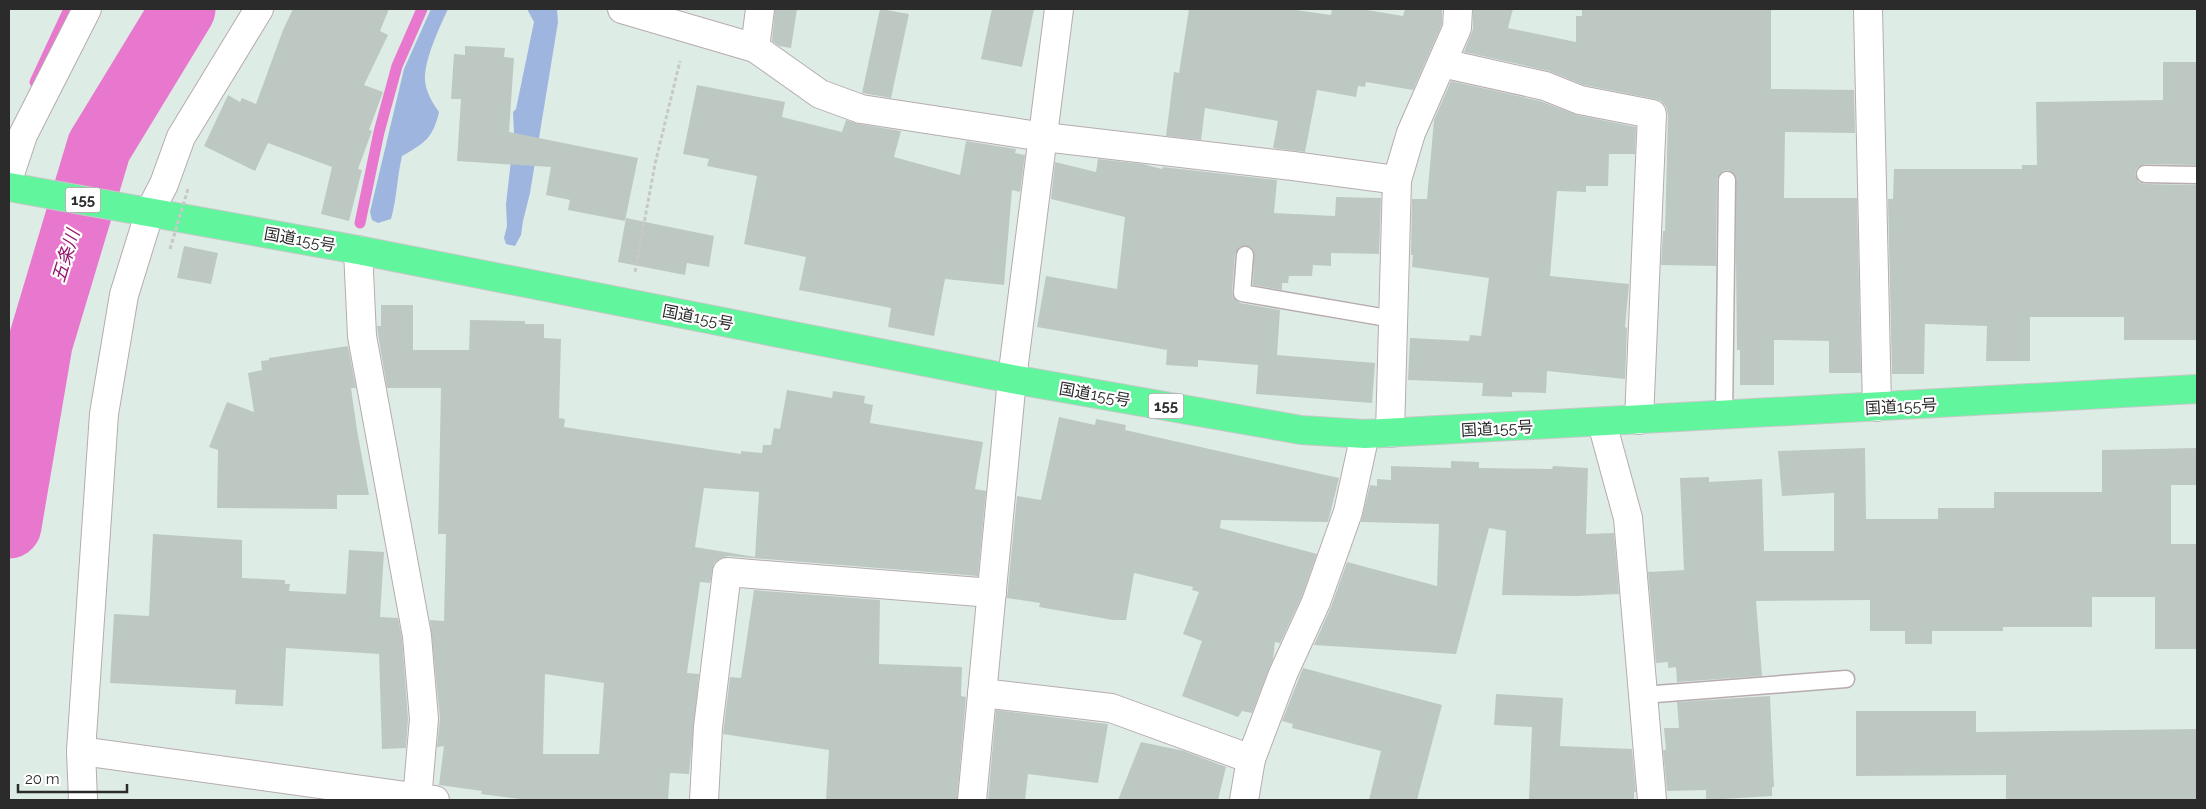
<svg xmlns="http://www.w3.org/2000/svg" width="2206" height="809" viewBox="0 0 2206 809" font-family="Raleway,'Noto Sans JP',sans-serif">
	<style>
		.green { fill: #9eb6df }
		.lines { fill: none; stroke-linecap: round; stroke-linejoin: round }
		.stream { stroke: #e878cd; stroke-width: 11 }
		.river { stroke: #e878cd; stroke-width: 65 }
		.building { fill: #bec8c3; fill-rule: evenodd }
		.lane-casing { stroke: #b7abae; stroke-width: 19 }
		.street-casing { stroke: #b7abae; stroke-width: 30 }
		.highway-casing { stroke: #c8c8c8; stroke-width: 30 }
		.path { stroke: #c8c8c8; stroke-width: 3; stroke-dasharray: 4 2.5; stroke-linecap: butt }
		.lane { stroke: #fff; stroke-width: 16 }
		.street { stroke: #fff; stroke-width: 28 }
		.highway { stroke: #61f59d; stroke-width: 28 }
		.path-bridge { stroke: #c8c8c8; stroke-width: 3; stroke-dasharray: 4 2.5; stroke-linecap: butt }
		.labels { text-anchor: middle; stroke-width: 4.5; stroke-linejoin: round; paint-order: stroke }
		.shield { fill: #fff; stroke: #6b6b6b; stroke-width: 1 }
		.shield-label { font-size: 15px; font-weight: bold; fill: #2b2b2b }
		.street-label { font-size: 16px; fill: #2b2b2b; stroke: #fff }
		.water-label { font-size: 18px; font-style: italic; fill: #95166c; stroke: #fff }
	</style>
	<rect width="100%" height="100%" fill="#deece6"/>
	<g class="green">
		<path d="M431,9H448C440,26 424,60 425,80C426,92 432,102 439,112C433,138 425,143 402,156C397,177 397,198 391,219L378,223L372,220L370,212L404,69Z"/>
		<path d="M527,9H557L558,22L530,193L523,221L521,235L515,246L506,244L504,238L507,226L506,204L514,134L513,112L516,109L534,22Z"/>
	</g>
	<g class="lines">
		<g class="stream">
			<path d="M35,82L69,9"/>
			<path d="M360,223L379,132L397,66L422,9"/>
		</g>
		<path class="river" d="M9,526L40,344L99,147L183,9"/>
	</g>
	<g class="building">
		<path d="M293,9H389L380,31L388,35L364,85L383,92L369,130L372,131L358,169L362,170L349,221L321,214L332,167L268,143L255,171L204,146L228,95L240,102L242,98L256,104L283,30Z"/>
		<path d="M775,9H797L791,48L779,46L772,41Z"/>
		<path d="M880,9L909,14L891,98L862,93Z"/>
		<path d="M992,9H1034L1022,67L981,59Z"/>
		<path d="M1189,9H1289L1331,15L1332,9H1361L1403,16L1405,9H1442V24L1413,90L1366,82L1365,87L1358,86L1356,97L1317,90L1305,152L1273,148L1278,121L1205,108L1201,140L1166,136L1174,72L1179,73Z"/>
		<path d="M1473,9H1513L1508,28L1576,42V16H1582V9H1771V89L1854,90L1855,133L1785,132L1784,198H1857L1861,373H1829V341L1774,340V385H1740V350H1737L1735,175L1728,170L1723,171L1717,179L1716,266L1661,265L1663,231H1665L1668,115L1666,107L1661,101L1655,99L1584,85L1549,71L1464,52L1473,29Z"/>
		<path d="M465,46L505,48L504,57L514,58L509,132L638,158L625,221L568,210L570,200L546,195L551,167L457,161L461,99H451L454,54L465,55Z"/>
		<path d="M2163,62H2197V165L2145,164L2137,168L2135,174L2139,182L2144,184L2197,185V340H2124V317H2030V361H1986L1987,326L1925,324L1924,374H1892L1888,199H1893L1894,169H2022V165H2037L2036,102L2163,100Z"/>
		<path d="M1451,81L1540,101L1577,115L1636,127L1635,154H1609L1608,186H1586V192L1557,191L1550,276L1629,284L1625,327L1627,328L1625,379L1547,371L1546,393L1512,392V397L1482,396L1483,383L1408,380L1410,338L1469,341L1470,335L1481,336L1489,278L1412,267L1413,255H1411L1412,199H1427L1434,120Z"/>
		<path d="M697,85L785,102L782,117L842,132L846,120L859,124L901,131L894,157L960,175L966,141L1016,149L1015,153L1025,155L1020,192L1012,190L1004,285L945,279L934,336L888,327L891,308L799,290L806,257L744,244L757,176L707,166L709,159L683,154Z"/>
		<path d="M1098,159L1143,164L1162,169L1163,167L1277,180L1274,213L1335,216L1336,197L1381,198L1379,254L1331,253V266L1313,265L1312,276H1289L1288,283H1282V290L1253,285L1254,251L1250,247L1241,246L1235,254L1232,292L1233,297L1240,303L1280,310L1277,355L1375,363L1372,403L1256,394L1258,365L1198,360V367L1166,365L1167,350L1037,327L1046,276L1117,289L1125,217L1051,199L1055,162L1096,172Z"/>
		<path d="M626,218L714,236L709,267L687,263L685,275L618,262Z"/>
		<path d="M184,246L218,253L211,284L177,278Z"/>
		<path d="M381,305H413V350H469L470,320L525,321V324H544V338L561,339L559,418L565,419L564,427L741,454V451L762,453L763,445H771L774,428L780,429L787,390L832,398L833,391L865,396L864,403L873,405L870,423L983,442L975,489L986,491L978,576L728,556L721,558L714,563L710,583L700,582L687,673L699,674L689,774L670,773L668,800H528L481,794L482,791L439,785L444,746L437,747L440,718L430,620L444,621L446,534H438L441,388H387L378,334L377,326H381ZM704,488L759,492L755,557L695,547ZM545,674L604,683L599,754H543Z"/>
		<path d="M348,346L356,388H351L357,430L369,495H337V509L217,508L218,450L209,447L227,402L254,412L248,373L262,370L261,361L269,360V358Z"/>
		<path d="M1059,417L1095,425L1096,419L1126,425L1125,430L1339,478L1328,522L1221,520L1220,528L1317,554L1302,596L1280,643L1275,642L1273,659L1252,713L1242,711L1238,717L1182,696L1202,641L1183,634L1199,592L1192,590L1193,587L1134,573L1126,620H1113L1039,607L1040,603L1007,598L1017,496L1041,500Z"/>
		<path d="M1865,448L1866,519H1938V508H1994V492H2102V450L2197,448V485H2171V544H2197V649H2155V597H2092V627H2003V631H1932V644H1905V631H1870V600L1756,601L1762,676L1677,682L1676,667L1668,668V662L1656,663L1648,572L1684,570L1680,478L1709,477V482L1762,479L1764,551H1834V493L1782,496L1778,451Z"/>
		<path d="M1451,461L1479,462V468L1552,469L1553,466L1588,468L1586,534L1614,533L1619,594L1577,596L1502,595L1506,531L1489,528L1456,654L1314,645L1331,607L1347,562L1437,586L1439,524L1361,522L1370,485L1377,486V479L1391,480V466L1451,468Z"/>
		<path d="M153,534L242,540V578L285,580V584H290L289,591L346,594L349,550L384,552L380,617L398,618L402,638L408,719L406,748L382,749L379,654L286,648L283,706L235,704L236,690L110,683L114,614L149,616Z"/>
		<path d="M754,590L880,600L879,664L962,667L961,696L966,697L957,800H826L829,750L723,734L730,677L741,678Z"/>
		<path d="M1303,668L1442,705L1417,800H1369L1381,751L1292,728L1293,724L1282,721Z"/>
		<path d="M1496,694L1563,698L1560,746L1632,749L1636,792H1634V800H1529L1532,727L1494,725Z"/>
		<path d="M1770,696L1774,787H1772V796L1706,800V790L1667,791L1663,750H1666L1664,728H1679L1677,702Z"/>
		<path d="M996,710L1108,724L1098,783L1028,774L1025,800H988Z"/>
		<path d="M1856,711H1976V732L2197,729V800H2006V775L1856,776Z"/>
		<path d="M1141,742L1184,751L1226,767L1218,800H1118Z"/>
	</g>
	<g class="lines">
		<defs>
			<g id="lane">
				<path d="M2145,174L2197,175"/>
				<path d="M1245,255L1242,293L1393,319"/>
				<path d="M1724,416L1727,180"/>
				<path d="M1643,695L1846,679"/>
			</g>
			<g id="street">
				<path d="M622,9L755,48L820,94L861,109L1044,137L1293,166L1397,180"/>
				<path d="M1868,9L1877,407"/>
				<path d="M755,48L760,9"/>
				<path d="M1442,63L1545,86L1580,100L1652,114L1639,420"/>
				<path d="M9,177L23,135L87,9"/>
				<path d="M358,250L362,336L417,636L424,719L417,800"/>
				<path d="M1602,423L1628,518L1652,800"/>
				<path d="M1390,433L1397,180L1411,133L1457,28L1458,9"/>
				<path d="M982,693L1111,708L1251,759"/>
				<path d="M81,751L435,800"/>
				<path d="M83,800L81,751L104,414L124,295L150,211L164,184L181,137L259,9"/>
				<path d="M704,800L708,727L727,572L992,593"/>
				<path d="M972,800L1012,379L1059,9"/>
				<path d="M1244,800L1251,759L1283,674L1316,602L1348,512L1365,434"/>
			</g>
			<path id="highway" d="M9,187L358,250L1012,379L1301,430L1365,434L2197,389"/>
		</defs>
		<use href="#lane" class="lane-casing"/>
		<use href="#street" class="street-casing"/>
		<use href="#highway" class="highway-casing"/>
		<path class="path" d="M635,272L655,164L680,61"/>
		<use href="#lane" class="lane"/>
		<use href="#street" class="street"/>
		<use href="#highway" class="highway"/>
		<path class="path-bridge" d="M170,249L188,189"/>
	</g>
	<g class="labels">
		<g class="shield">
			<rect x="65.5" y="187.5" width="35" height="25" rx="4"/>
			<rect x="1148.5" y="393.5" width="35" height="25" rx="4"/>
		</g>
		<g class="shield-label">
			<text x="83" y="205">155</text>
			<text x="1166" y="411">155</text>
		</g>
		<g class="street-label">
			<text transform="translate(300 239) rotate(10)" y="6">国道155号</text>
			<text transform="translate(698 317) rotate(11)" y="6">国道155号</text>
			<text transform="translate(1095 394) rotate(10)" y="6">国道155号</text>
			<text transform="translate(1901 406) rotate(-3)" y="6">国道155号</text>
			<text transform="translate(1497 428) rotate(-3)" y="6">国道155号</text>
		</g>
		<g class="water-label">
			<text transform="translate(66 256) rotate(-73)" y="6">五条川</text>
		</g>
	</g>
	<rect width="2206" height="809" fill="none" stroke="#2b2b2b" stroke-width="20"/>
	<path d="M18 784v8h109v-8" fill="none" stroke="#2b2b2b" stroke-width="2.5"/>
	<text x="25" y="784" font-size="15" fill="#2b2b2b" stroke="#ffffff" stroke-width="4" paint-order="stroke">20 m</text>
</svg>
